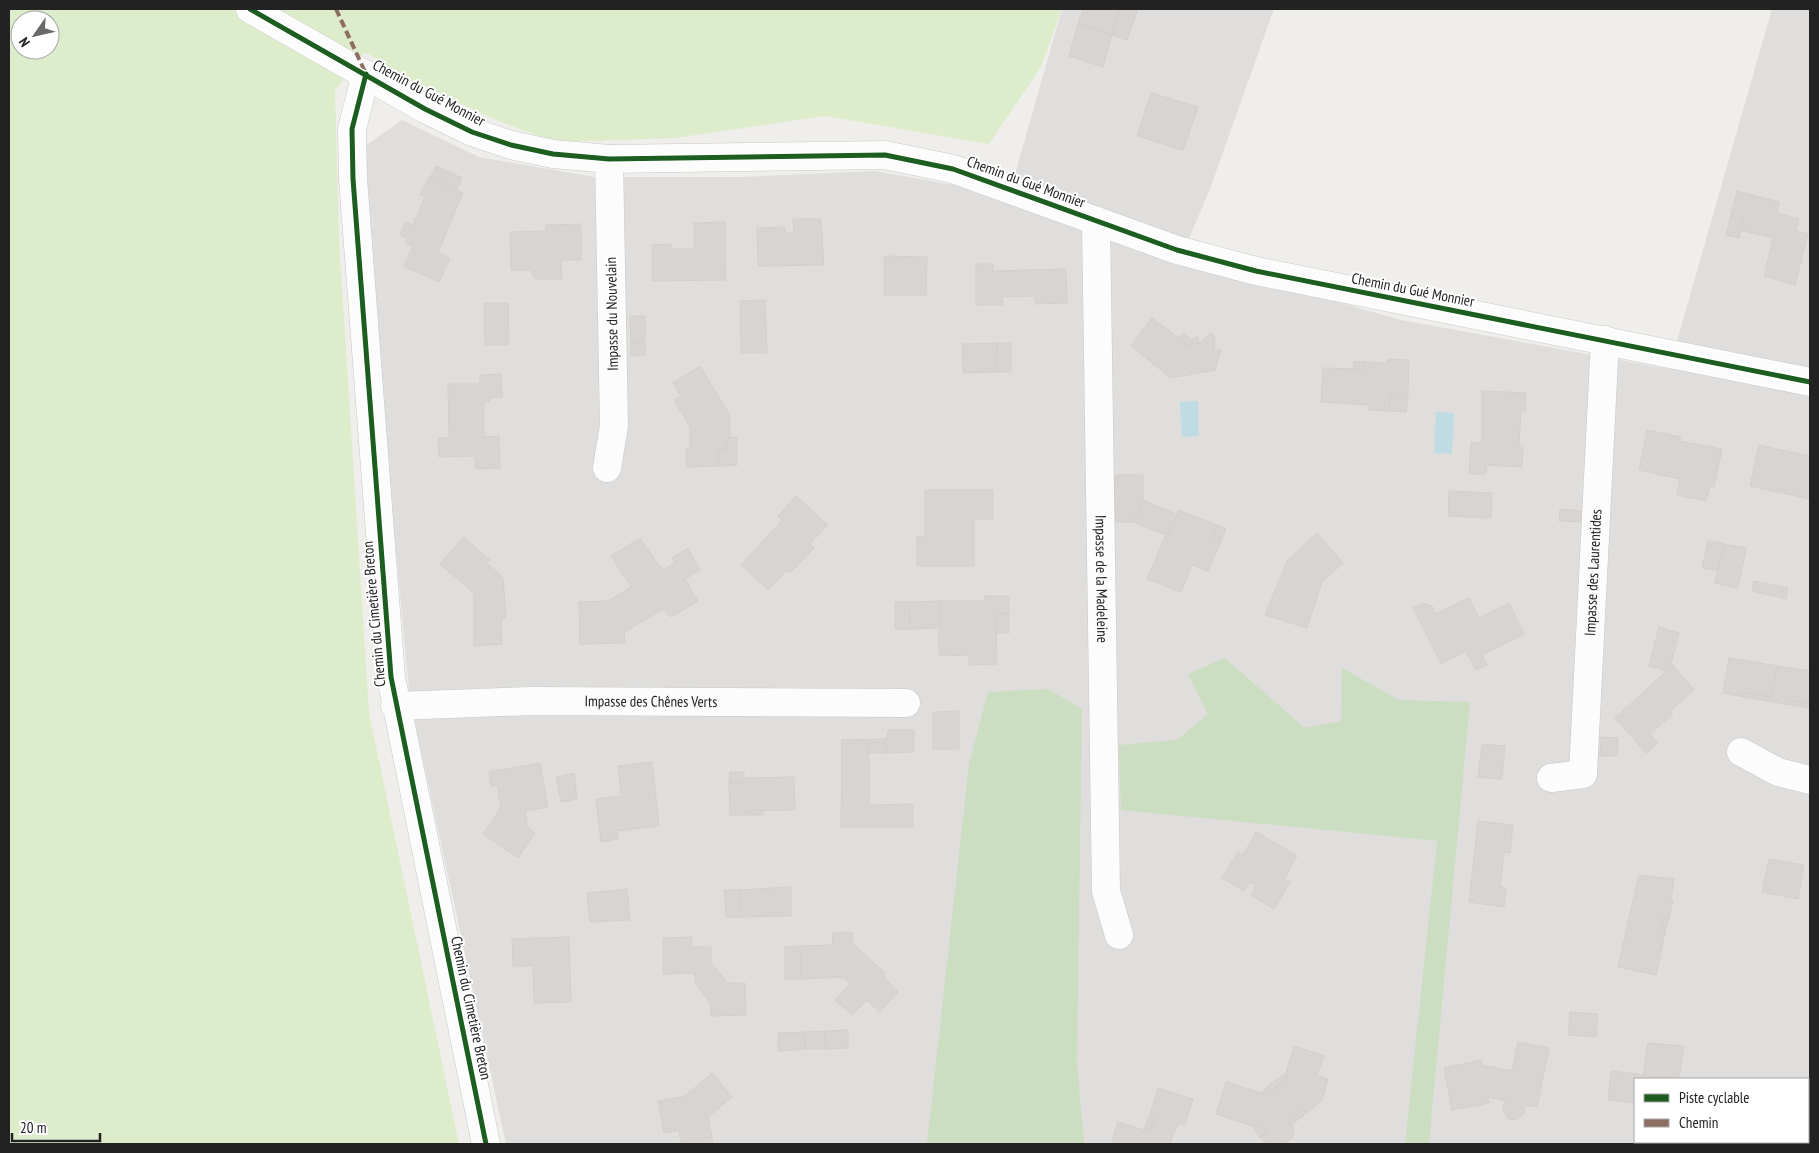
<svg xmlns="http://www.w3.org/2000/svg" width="1819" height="1153" viewBox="0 0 1819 1153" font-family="'PT Sans Narrow',sans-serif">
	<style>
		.residential { fill: #dfdedc; fill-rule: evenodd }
		.grass { fill: #ddeccb; fill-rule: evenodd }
		.forest { fill: #cbdec1 }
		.water { fill: #bfdbe3 }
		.building { fill: #d7d4d2; stroke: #d3d0cc }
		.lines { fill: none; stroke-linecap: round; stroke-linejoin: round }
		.minor-casing { stroke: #c9c8c7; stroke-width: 29 }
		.minor { stroke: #fdfcfc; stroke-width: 28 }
		.quiet { stroke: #8d6e63; stroke-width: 4; stroke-dasharray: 8 4; stroke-linecap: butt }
		.cycleway-casing { stroke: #fff; stroke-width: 8 }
		.cycleway { stroke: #1b5e20; stroke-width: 5 }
		.labels { text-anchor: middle; stroke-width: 4; stroke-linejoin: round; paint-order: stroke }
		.street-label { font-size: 15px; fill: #222; stroke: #fff }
	</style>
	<rect width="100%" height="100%" fill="#f0eeeb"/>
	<path class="residential" d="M1062,9H1274L1211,186L1181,258L1401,320L1669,369L1772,9H1810V1144H506L410,700L366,233L362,148L402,120L479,157L594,177H741L875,171L1009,195ZM1635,1079H1808V1142H1635Z"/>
	<path class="grass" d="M9,9H1062L1041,67L989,144L825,116L675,138L556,142L503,123L417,84L365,52L335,91L339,240L369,713L459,1144H9ZM20,20H50V50H20Z"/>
	<g class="forest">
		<path d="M1225,658L1305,728L1341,721L1342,668L1399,700L1470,702L1429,1144H1405L1437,841L1121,810L1119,745L1177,740L1208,714L1188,674Z"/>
		<path d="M1048,689L1082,709L1077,1062L1084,1144H927L969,764L988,692Z"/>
	</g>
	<g class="water">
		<path d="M1198,401L1199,436L1182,437L1180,402Z"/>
		<path d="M1436,412L1454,413L1452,454L1434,453Z"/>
	</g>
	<g class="building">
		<path d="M1083,9H1120L1112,35L1078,24Z"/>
		<path d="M1120,9H1138L1127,40L1112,35Z"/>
		<path d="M1078,24L1112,35L1103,67L1069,56Z"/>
		<path d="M1151,93L1198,107L1183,150L1137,136Z"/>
		<path d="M436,166L462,178L456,190L430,178Z"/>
		<path d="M429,177L463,193L438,252L450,258L439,282L404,266L413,246L405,242L407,238L400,235L405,222L413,225L425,197L420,195Z"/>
		<path d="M1737,191L1779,202L1777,213L1799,219L1796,231L1808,234L1795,285L1764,276L1773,238L1741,230L1744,219L1731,216Z"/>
		<path d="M1731,216L1744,219L1739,238L1726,235Z"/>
		<path d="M793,219H821L824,265L758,266L757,228L785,227V233H794Z"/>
		<path d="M725,222L726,280L652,281V245L671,244V249H694V223Z"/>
		<path d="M581,224V260H561L562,279H536L532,275V270H511L510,232L546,231V225Z"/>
		<path d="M884,256L927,257L926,295H884Z"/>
		<path d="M976,264H993V271L1066,269L1067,303L1035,304V296L1002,297L1003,305H976Z"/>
		<path d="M765,300L767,353H741L740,301Z"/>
		<path d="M484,303H508L509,345H485Z"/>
		<path d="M630,316H645V342L631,343Z"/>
		<path d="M1152,318L1188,345L1199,343L1211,333L1215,337L1214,349L1221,350L1215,370L1171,378L1131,346Z"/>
		<path d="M1183,333L1191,340L1197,337L1199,343L1188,345L1179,338Z"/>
		<path d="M645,342V355L631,356V343Z"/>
		<path d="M997,343H1011V372H996Z"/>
		<path d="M997,343L996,372L963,373L962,344Z"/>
		<path d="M1387,359L1409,360L1408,394H1390L1389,411L1369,410L1370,405L1321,402L1323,368L1364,369V362L1387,363Z"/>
		<path d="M1354,361L1364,362V369H1353Z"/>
		<path d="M700,366L730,416V438H727V450H719V466L686,467V449H690V427L674,400L681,396L673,383Z"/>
		<path d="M501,374L502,397L489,398L490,402H484V437L499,436L500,468L476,469L475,456L439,457L438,438H449L448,384H480V375Z"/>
		<path d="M1482,391L1526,393L1525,411H1521L1519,445L1523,446L1522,467L1487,465L1486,474H1469L1471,442L1482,443Z"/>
		<path d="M1390,394H1408L1406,412L1389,411Z"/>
		<path d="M1647,430L1681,437L1679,441L1722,449L1714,487L1710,485L1706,501L1677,495L1680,479L1639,470Z"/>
		<path d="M737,437V465L719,466V450H727V438Z"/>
		<path d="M1759,445L1810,456V453V499L1750,486Z"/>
		<path d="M1114,475H1143V500L1134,522H1115Z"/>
		<path d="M925,490H993V519H974V566H917V536L925,537Z"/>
		<path d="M1449,491L1492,493L1491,518L1448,516Z"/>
		<path d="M796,496L828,525L810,544L814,548L790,573L787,570L768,590L741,565L782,520L778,516Z"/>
		<path d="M1143,500L1178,515L1168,536L1134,522Z"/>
		<path d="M1560,509L1581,511L1585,513L1584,522L1559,521Z"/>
		<path d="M1179,510L1217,525L1212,537L1221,541L1208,571L1192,565L1181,592L1147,579L1165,536L1168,537Z"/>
		<path d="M1217,525L1226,529L1221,541L1212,537Z"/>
		<path d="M1317,533L1343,563L1322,582L1307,628L1265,615L1287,561Z"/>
		<path d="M463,537L490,560L487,563L503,578L506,618H501L502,644L474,646V593L440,564Z"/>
		<path d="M640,538L659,566L665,569L675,563L672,558L688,548L700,570L685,579L698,601L671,617L663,609L624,632L625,643L580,644L579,602L608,601L631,587L611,556Z"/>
		<path d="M1708,541L1724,544L1718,571L1702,568Z"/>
		<path d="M1724,544L1746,548L1738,588L1715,583Z"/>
		<path d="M1754,581L1788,588L1786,599L1752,591Z"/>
		<path d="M984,596H1009V614H996L997,664L969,665V655L939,656V601H985Z"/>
		<path d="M1469,598L1479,618L1509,603L1524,634L1482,655L1487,665L1476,670L1466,651L1441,664L1413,608L1423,603L1432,606L1436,614Z"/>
		<path d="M939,601V628L910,629L909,602Z"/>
		<path d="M895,602H909L910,629H895Z"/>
		<rect x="996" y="614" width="13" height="19"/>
		<path d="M1659,627L1679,633L1671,664L1673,665L1668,671L1649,666Z"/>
		<path d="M1729,658L1777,666L1771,697L1739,692V696L1723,693Z"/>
		<path d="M1673,665L1694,690L1670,711L1673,714L1650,734L1658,743L1646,753L1615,718Z"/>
		<path d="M1777,666L1810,671V704L1786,699L1785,704L1770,701Z"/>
		<path d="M1739,692L1771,697L1770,701L1739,696Z"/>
		<path d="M1786,699L1810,704V708L1785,704Z"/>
		<path d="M959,711V749H933V712Z"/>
		<path d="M888,730H914V752L886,753V743H869V805L913,804V827H841L842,740L887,739Z"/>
		<path d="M1601,737L1618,738L1617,756H1600Z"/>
		<rect x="869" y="743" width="17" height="10"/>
		<path d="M1482,744L1505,746L1502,779L1478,777Z"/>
		<path d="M652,762L659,826L617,831L618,839L601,842L596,799L621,796L618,766Z"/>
		<path d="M540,763L548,807L525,811L528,828L535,833L518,858L483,834L501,808L497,785L491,786L489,772Z"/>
		<path d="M730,772H744V783H729Z"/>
		<path d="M574,773L577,799L561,802L556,777Z"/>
		<path d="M794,777L795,810L745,811V815H730L729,783H744V778Z"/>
		<path d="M763,810V815H745V811Z"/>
		<path d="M1478,821L1513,825L1510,853L1504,852L1500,887L1506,888L1504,907L1469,902Z"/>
		<path d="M1256,832L1297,856L1284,879L1290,882L1274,909L1251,895L1256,886L1249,882L1244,891L1222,878L1238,852L1243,855Z"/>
		<path d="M1769,859L1804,865L1798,899L1762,892Z"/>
		<path d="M1639,875L1674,879L1671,900H1673L1669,917L1664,916L1660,931L1665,933L1656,975L1618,967Z"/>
		<path d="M791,887V916L741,917L740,890Z"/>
		<path d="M627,889L630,920L590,922L587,893Z"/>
		<path d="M724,890H740L741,917H726Z"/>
		<path d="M1664,916L1669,917L1665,933L1660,931Z"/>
		<path d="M852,932L853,944L884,972V978L898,992L880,1012L867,1000L852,1015L835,1000L850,984L843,977L801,979L800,946L833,945L832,933Z"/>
		<path d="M569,937L571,1002L534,1003L533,966H513L512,939Z"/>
		<path d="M692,937V947H711V963L728,983H745L746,1015L711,1016L710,1003L695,982V973L663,974V938Z"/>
		<path d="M800,946L801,979H785V947Z"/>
		<path d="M1570,1012L1598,1014L1596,1037L1568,1035Z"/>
		<path d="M848,1030V1048L826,1049L825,1031Z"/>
		<path d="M825,1031L826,1049H805V1032Z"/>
		<path d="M805,1032V1049L778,1051V1033Z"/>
		<path d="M1518,1042L1549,1048L1537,1107L1525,1105L1524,1114L1515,1120L1508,1119L1503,1110L1505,1101L1488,1097L1489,1103L1452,1110L1444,1068L1481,1060L1482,1065L1512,1071Z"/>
		<path d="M1648,1043L1684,1046L1679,1079H1635V1103L1608,1100L1611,1071L1643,1075Z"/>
		<path d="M1294,1046L1324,1056L1317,1075L1328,1079L1322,1100L1308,1112L1302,1110L1288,1121L1294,1128L1292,1138L1284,1144H1266L1260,1137L1267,1132L1261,1124L1252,1126L1216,1114L1226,1082L1261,1093L1267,1087L1270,1092L1289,1077L1286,1073Z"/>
		<path d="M712,1073L732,1097L708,1117L713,1144H681L679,1130L664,1133L658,1101L685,1096Z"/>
		<path d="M1286,1073L1289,1077L1270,1092L1267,1087Z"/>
		<path d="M1158,1088L1193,1099L1185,1125L1178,1123L1170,1144H1113V1138L1118,1122L1150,1132L1156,1115L1150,1114Z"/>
		<path d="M1808,1091L1810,1092V1134L1808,1144H1762L1763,1142H1808Z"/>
		<path d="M1302,1110L1308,1112L1291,1125L1288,1121Z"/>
		<path d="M1150,1114L1156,1115L1150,1132L1144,1130Z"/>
		<path d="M1261,1124L1267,1132L1260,1137L1252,1126Z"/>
	</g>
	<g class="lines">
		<defs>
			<g id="minor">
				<path d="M250,9L425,109L472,132L511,145L553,154L609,159L885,155L953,169L1177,250L1256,271L1810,382"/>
				<path d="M366,74L352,129L353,179L391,677L486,1144"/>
				<path id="s1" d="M1096,221L1106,891L1119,935"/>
				<path d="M607,468L614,426L609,159"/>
				<path id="s2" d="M395,706L532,701L906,703"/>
				<path d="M1741,752L1778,772L1810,780"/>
				<path id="s3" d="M1551,778L1583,774L1605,340"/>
			</g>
		</defs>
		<use href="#minor" class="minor-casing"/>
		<use href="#minor" class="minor"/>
		<path class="quiet" d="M336,9L366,74"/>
		<defs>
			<g id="cycleway">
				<path d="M250,9L425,109L472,132L511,145L553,154L609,159L885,155L953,169L1177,250L1256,271L1810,382"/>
				<path d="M366,74L352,129L353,179L391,677L486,1144"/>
			</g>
		</defs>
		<use href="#cycleway" class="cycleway-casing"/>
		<use href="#cycleway" class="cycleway"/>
	</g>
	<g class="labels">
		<g class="street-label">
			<text transform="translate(429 93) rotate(28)" y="5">Chemin du Gué Monnier</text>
			<text transform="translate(1026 182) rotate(20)" y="5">Chemin du Gué Monnier</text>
			<text transform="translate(1413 290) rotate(11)" y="5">Chemin du Gué Monnier</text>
			<text transform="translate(612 314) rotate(-91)" y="5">Impasse du Nouvelain</text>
			<text dy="5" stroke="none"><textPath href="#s3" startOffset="234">Impasse des Laurentides</textPath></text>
			<text dy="5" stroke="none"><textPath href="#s1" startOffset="358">Impasse de la Madeleine</textPath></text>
			<text transform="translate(374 614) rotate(-95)" y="5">Chemin du Cimetière Breton</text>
			<text dy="5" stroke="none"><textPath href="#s2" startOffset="256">Impasse des Chênes Verts</textPath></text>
			<text transform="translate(471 1008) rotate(78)" y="5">Chemin du Cimetière Breton</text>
		</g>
	</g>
	<rect width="1819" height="1153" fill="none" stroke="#222222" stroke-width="20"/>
	<rect x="1634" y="1078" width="175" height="65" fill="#ffffff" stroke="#a7a7a7"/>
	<rect x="1644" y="1094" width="25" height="8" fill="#1b5e20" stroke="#a7a7a7"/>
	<text x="1679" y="1103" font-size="15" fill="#222222">Piste cyclable</text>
	<rect x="1644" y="1119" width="25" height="8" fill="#8d6e63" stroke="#a7a7a7"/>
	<text x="1679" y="1128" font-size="15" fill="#222222">Chemin</text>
	<g transform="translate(35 35) rotate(236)"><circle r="24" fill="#ffffff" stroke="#a7a7a7"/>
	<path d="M0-4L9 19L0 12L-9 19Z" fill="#6a6968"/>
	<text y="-8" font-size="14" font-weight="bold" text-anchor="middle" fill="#222222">N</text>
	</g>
	<path d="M12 1133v8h88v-8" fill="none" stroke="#222222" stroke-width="2.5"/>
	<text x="20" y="1133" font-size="15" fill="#222222" stroke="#ffffff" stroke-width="4" paint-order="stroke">20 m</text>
</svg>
